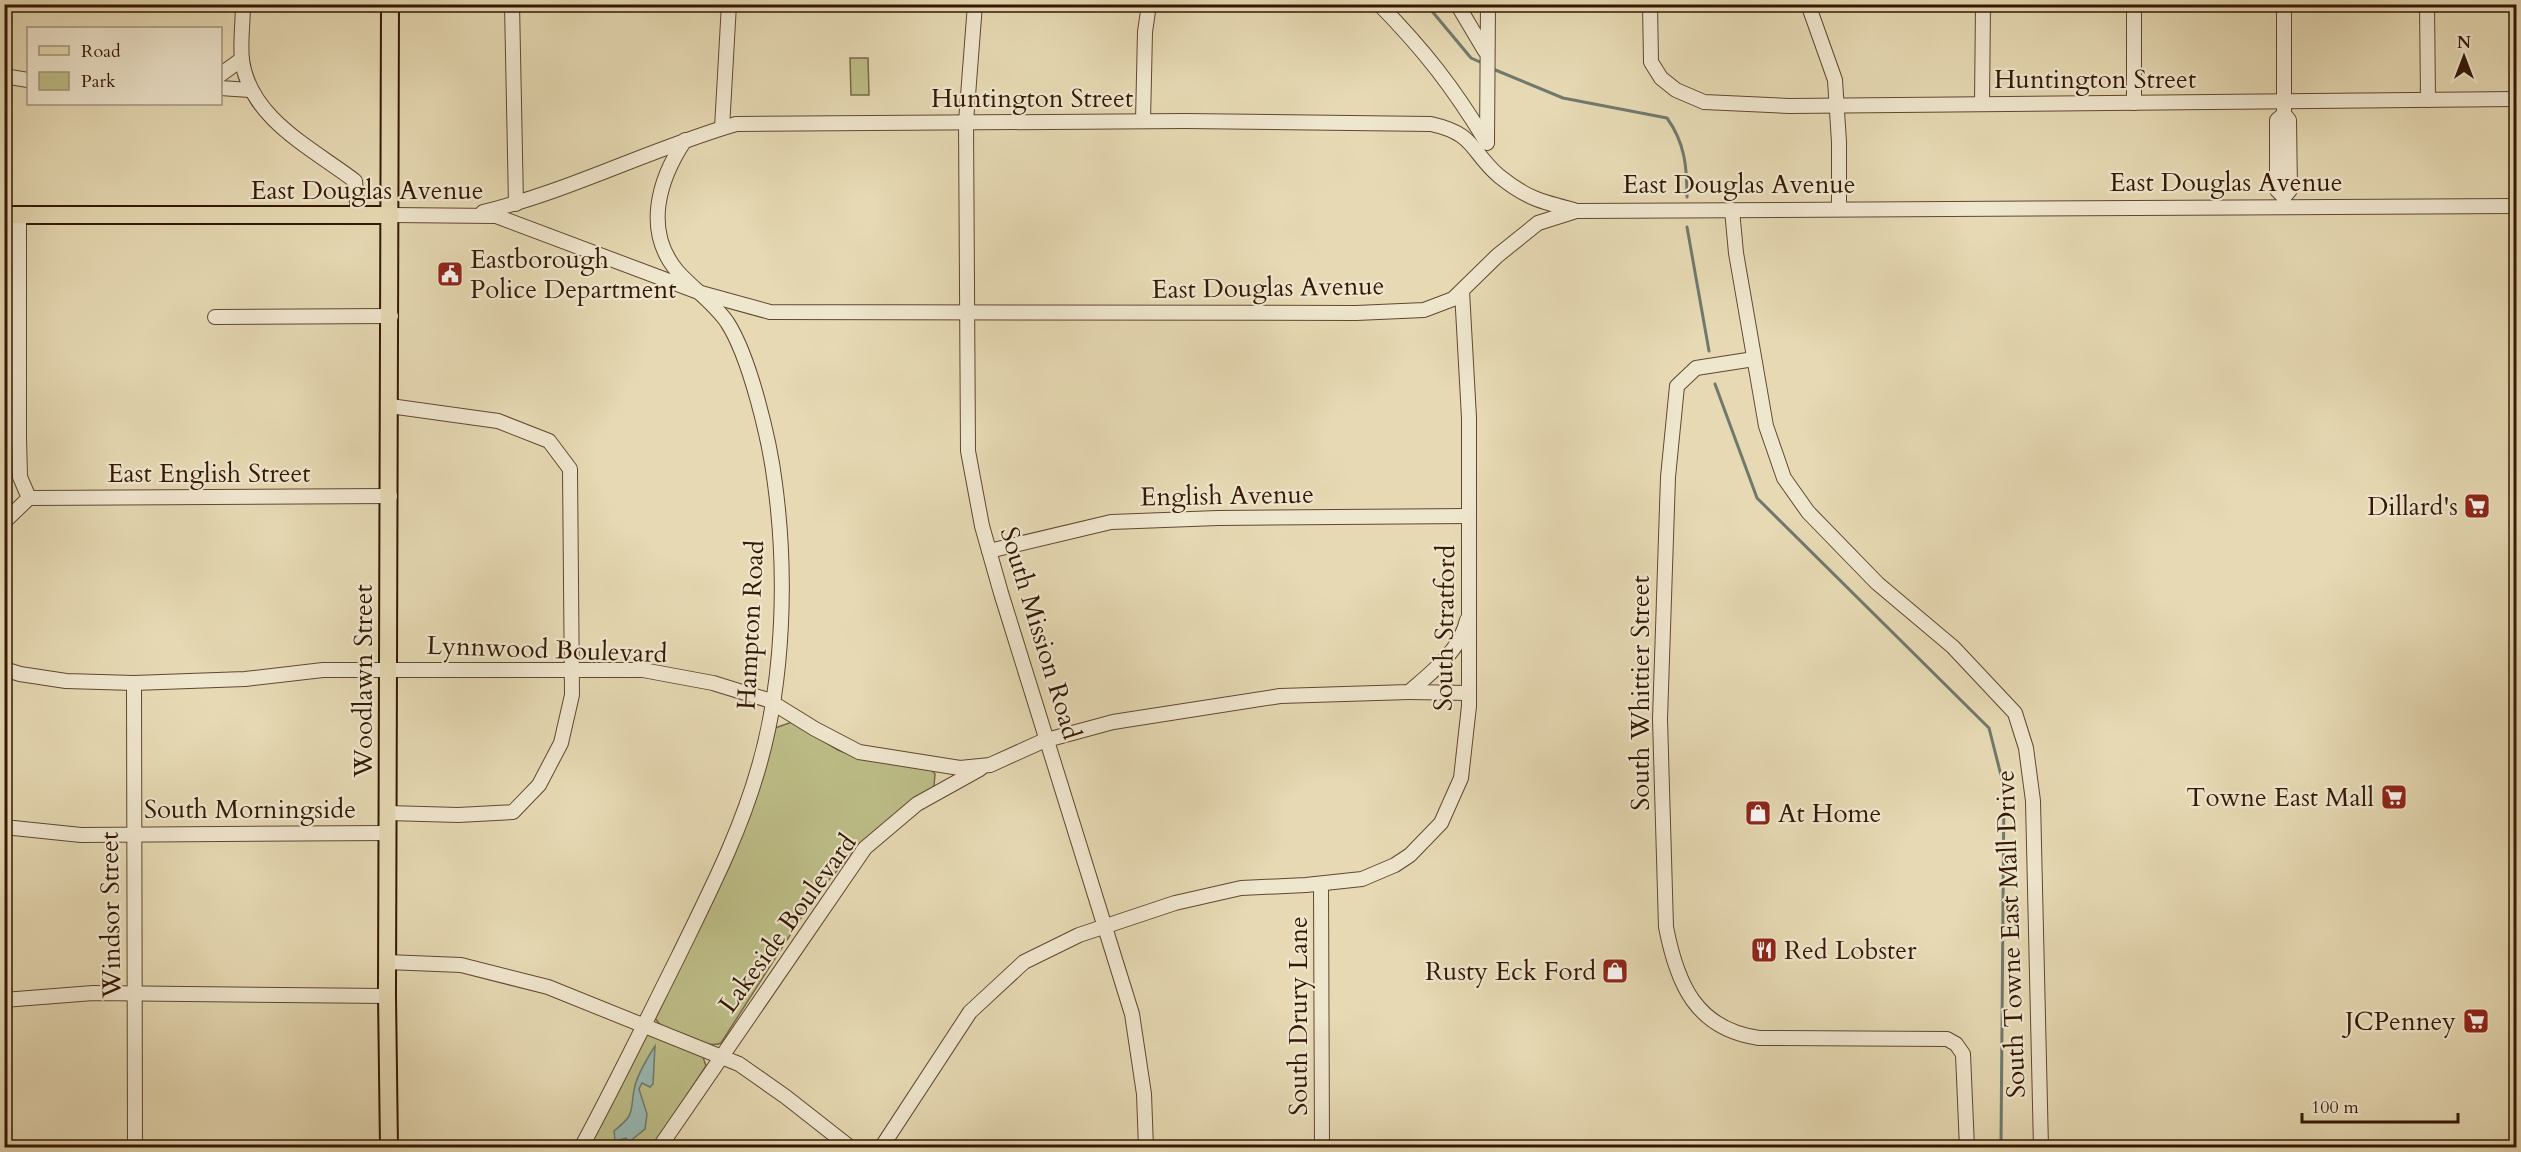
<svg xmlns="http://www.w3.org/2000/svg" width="2521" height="1152" viewBox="0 0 2521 1152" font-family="Cardo,serif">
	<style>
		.green { fill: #bdbd87; stroke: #786a46; stroke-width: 1.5 }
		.water { fill: #98b9b4; stroke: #70796e; stroke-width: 1.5 }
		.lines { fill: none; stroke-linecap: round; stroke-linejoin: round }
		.stream { stroke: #70796e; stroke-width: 3 }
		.minor-casing { stroke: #604830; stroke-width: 16 }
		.major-casing { stroke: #341804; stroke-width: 20 }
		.minor { stroke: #efe6ce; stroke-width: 14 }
		.major { stroke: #e6d9b3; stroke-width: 16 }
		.labels { text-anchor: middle; stroke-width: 4.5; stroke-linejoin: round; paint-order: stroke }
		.street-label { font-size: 26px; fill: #341804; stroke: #efe6ce }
		.poi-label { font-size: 26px; fill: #341804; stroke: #efe6ce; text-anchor: end }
	</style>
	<rect width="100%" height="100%" fill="#e6d9b3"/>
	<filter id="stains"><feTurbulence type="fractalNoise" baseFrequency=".00333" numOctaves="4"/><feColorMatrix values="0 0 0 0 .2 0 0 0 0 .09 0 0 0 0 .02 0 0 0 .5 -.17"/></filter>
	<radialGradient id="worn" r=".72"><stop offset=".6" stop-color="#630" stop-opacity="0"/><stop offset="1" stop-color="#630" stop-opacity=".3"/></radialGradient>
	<g class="green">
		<path d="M850,58H868L869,95H851Z"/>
		<path d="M792,722L838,750L862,759L931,769L935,774L934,786L862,843L817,893L721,1043C709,1050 658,1031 655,1017L730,865L746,819L770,734L775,728Z"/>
		<path d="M652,1034L702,1054L706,1066L653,1147L585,1148L646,1035Z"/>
	</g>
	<path class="water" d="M655,1046L653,1084L650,1087L642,1083L639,1089L647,1114L645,1129L629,1142L626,1138L615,1141L614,1131C635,1114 630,1114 634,1090C636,1077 648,1057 655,1046Z"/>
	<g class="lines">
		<g class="stream">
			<path d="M1426,4L1471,58L1480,62"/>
			<path d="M1493,69L1563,98L1667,118C1685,143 1687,167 1687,197"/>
			<path d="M1687,227L1709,351"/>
			<path d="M1715,384L1757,498L1989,728L2004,787L2001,1144"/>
		</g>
		<defs>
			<g id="minor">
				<path d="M243,4C243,22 240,43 242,60C250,119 312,148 355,181L358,215"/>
				<path d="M512,4L516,204"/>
				<path d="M975,4L966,122L968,451L982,526L1001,593L1132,1014L1144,1094L1146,1148"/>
				<path d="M1379,4C1425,51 1453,87 1487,143"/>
				<path d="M1457,4L1485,51"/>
				<path d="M1650,4L1651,62L1661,78L1676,90L1704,102L1789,106L2516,99"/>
				<path d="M1808,4L1835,80L1839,142V209"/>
				<path d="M2134,4V103"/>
				<path d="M2427,4L2428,100"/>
				<path d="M220,75L242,59"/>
				<path d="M4,76L28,80"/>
				<path d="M220,88L250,90"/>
				<path d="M1982,104L1983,4"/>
				<path d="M1143,121L1145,32L1149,4"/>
				<path d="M722,128L729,4"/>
				<path d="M1487,142L1488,4"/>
				<path d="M2284,197L2290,190L2289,120L2284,114V4"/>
				<path d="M2284,205V197L2277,190V120L2284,114"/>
				<path d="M1732,210L1736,253L1766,426L1784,478L1808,512L1877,583L1953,647L2015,713L2026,748L2033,801L2041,1148"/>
				<path d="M483,212C570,191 650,149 736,124L1185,121L1431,124C1476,134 1470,151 1499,176C1526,198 1542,202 1574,210"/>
				<path d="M391,215L496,216L701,293L770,312L1356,313L1424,310L1453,299L1497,256L1538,223L1576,211L2516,206"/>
				<path d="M215,317L391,316"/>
				<path d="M1754,359L1696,368L1677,386L1668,477L1660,719L1666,927C1677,984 1696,1029 1759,1038L1947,1039L1956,1044L1963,1054L1967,1148"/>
				<path d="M29,498L390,496"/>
				<path d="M4,522L29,498L20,477L19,439V215"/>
				<path d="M989,551L1111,522L1218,518L1469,516"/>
				<path d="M4,669L20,674L66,681L134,683L245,679L323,670H643L713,683L768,700L815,729L859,752L960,768L990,765L1043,741L1113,722L1280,696L1409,692C1432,672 1460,651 1467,620"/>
				<path d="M134,683L135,1148"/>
				<path d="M1409,692L1468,693"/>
				<path d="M388,813L458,815L513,812L539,785L561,743L572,695L570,469L549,441L498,421L390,406"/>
				<path d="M4,827L81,835L388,833"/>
				<path d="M1321,884L1322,1148"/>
				<path d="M387,962L461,965L548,987L739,1064L786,1097L851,1148"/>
				<path d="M4,1000L93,993L387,996"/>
				<path d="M581,1148C615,1085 646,1021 678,957C708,895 740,834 759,766C784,680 787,573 775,484C770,442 750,357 727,322C713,302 693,289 677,271C643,230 659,179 685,140"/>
				<path d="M659,1148L865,848L917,804L980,769"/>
				<path d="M881,1148L970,1012L1024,962L1079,935L1175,903L1241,888L1306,885L1362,879L1395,865L1410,855L1441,823L1461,778L1469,706V418L1462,291"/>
			</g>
			<g id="major">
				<path d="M4,215H391"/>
				<path d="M389,1148L387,996L390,4"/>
			</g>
		</defs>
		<use href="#minor" class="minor-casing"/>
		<use href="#major" class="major-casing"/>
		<use href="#minor" class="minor"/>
		<use href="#major" class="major"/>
	</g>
	<defs>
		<symbol id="civic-square" viewBox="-11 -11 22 22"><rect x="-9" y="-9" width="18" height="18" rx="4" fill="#8f2418" stroke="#efe6ce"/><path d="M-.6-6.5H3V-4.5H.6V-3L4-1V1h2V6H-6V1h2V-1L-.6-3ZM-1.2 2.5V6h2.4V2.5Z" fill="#fff"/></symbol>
		<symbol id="supermarket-square" viewBox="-11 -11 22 22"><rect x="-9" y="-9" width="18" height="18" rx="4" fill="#8f2418" stroke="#efe6ce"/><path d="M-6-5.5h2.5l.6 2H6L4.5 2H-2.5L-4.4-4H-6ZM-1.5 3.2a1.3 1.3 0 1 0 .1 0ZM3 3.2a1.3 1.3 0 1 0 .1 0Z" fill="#fff"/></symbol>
		<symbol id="shop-square" viewBox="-11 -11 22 22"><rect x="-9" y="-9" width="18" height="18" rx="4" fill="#8f2418" stroke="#efe6ce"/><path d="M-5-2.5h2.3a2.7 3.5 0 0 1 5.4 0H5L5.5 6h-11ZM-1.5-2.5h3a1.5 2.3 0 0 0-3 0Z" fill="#fff"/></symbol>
		<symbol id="restaurant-square" viewBox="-11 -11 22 22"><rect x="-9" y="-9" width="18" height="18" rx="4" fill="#8f2418" stroke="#efe6ce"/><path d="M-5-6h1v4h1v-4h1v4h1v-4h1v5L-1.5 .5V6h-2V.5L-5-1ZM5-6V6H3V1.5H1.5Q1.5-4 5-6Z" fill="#fff"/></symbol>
	</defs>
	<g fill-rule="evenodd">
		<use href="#civic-square" x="435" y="259" width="30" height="30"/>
		<use href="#supermarket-square" x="2462" y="491" width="30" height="30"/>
		<use href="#supermarket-square" x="2379" y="782" width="30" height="30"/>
		<use href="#shop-square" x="1743" y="798" width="30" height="30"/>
		<use href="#restaurant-square" x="1749" y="935" width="30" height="30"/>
		<use href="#shop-square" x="1600" y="956" width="30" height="30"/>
		<use href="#supermarket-square" x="2461" y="1006" width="30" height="30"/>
	</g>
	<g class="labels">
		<g class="street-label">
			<text x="2095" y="88">Huntington Street</text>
			<text x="1032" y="107">Huntington Street</text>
			<text x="2226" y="191">East Douglas Avenue</text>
			<text x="1739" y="193">East Douglas Avenue</text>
			<text x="367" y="199">East Douglas Avenue</text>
			<text transform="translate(1268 287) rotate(-1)" y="9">East Douglas Avenue</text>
			<text x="209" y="482">East English Street</text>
			<text transform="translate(1227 495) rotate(-1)" y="9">English Avenue</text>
			<text transform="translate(750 625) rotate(-87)" y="9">Hampton Road</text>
			<text transform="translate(1444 628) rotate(-89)" y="9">South Stratford</text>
			<text transform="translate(1041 633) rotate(73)" y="9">South Mission Road</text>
			<text transform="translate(547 649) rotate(2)" y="9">Lynnwood Boulevard</text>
			<text transform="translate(363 681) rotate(-90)" y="9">Woodlawn Street</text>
			<text transform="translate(1640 693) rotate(-90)" y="9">South Whittier Street</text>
			<text x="250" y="818">South Morningside</text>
			<text transform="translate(110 915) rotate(-91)" y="9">Windsor Street</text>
			<text transform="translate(787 923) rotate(-54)" y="9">Lakeside Boulevard</text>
			<text transform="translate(2010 934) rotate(-92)" y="9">South Towne East Mall Drive</text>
			<text transform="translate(1298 1016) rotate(-90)" y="9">South Drury Lane</text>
		</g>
		<g class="poi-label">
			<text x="470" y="268" text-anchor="start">Eastborough<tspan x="470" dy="30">Police Department</tspan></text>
			<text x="2458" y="515">Dillard's</text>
			<text x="2374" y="806">Towne East Mall</text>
			<text x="1778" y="822" text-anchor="start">At Home</text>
			<text x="1784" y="959" text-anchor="start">Red Lobster</text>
			<text x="1596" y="980">Rusty Eck Ford</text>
			<text x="2456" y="1030">JCPenney</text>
		</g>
	</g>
	<rect width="2521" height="1152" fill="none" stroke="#e6d9b3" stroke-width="24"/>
	<rect x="6" y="6" width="2509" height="1140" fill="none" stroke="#341804" stroke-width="3"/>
	<rect x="12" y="12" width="2497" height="1128" fill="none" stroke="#341804" stroke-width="1.5"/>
	<rect x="27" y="27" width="195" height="78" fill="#efe6ce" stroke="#a4947d" stroke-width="1.5"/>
	<rect x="39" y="46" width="30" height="9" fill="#e6d9b3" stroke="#a4947d" stroke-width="1.5"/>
	<text x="81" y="57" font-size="18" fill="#341804">Road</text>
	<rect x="39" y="72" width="30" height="18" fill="#bdbd87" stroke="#a4947d" stroke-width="1.5"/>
	<text x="81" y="87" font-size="18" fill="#341804">Park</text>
	<g transform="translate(2464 57)" stroke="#efe6ce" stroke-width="4.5" paint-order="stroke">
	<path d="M0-4.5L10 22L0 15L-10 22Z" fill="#341804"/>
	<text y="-9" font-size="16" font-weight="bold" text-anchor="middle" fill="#341804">N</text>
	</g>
	<path d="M2302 1113v9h156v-9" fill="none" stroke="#341804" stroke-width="3"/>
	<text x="2311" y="1113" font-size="18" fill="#341804" stroke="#efe6ce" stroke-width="4.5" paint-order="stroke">100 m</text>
	<rect width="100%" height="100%" filter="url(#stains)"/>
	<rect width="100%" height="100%" fill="url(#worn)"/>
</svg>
